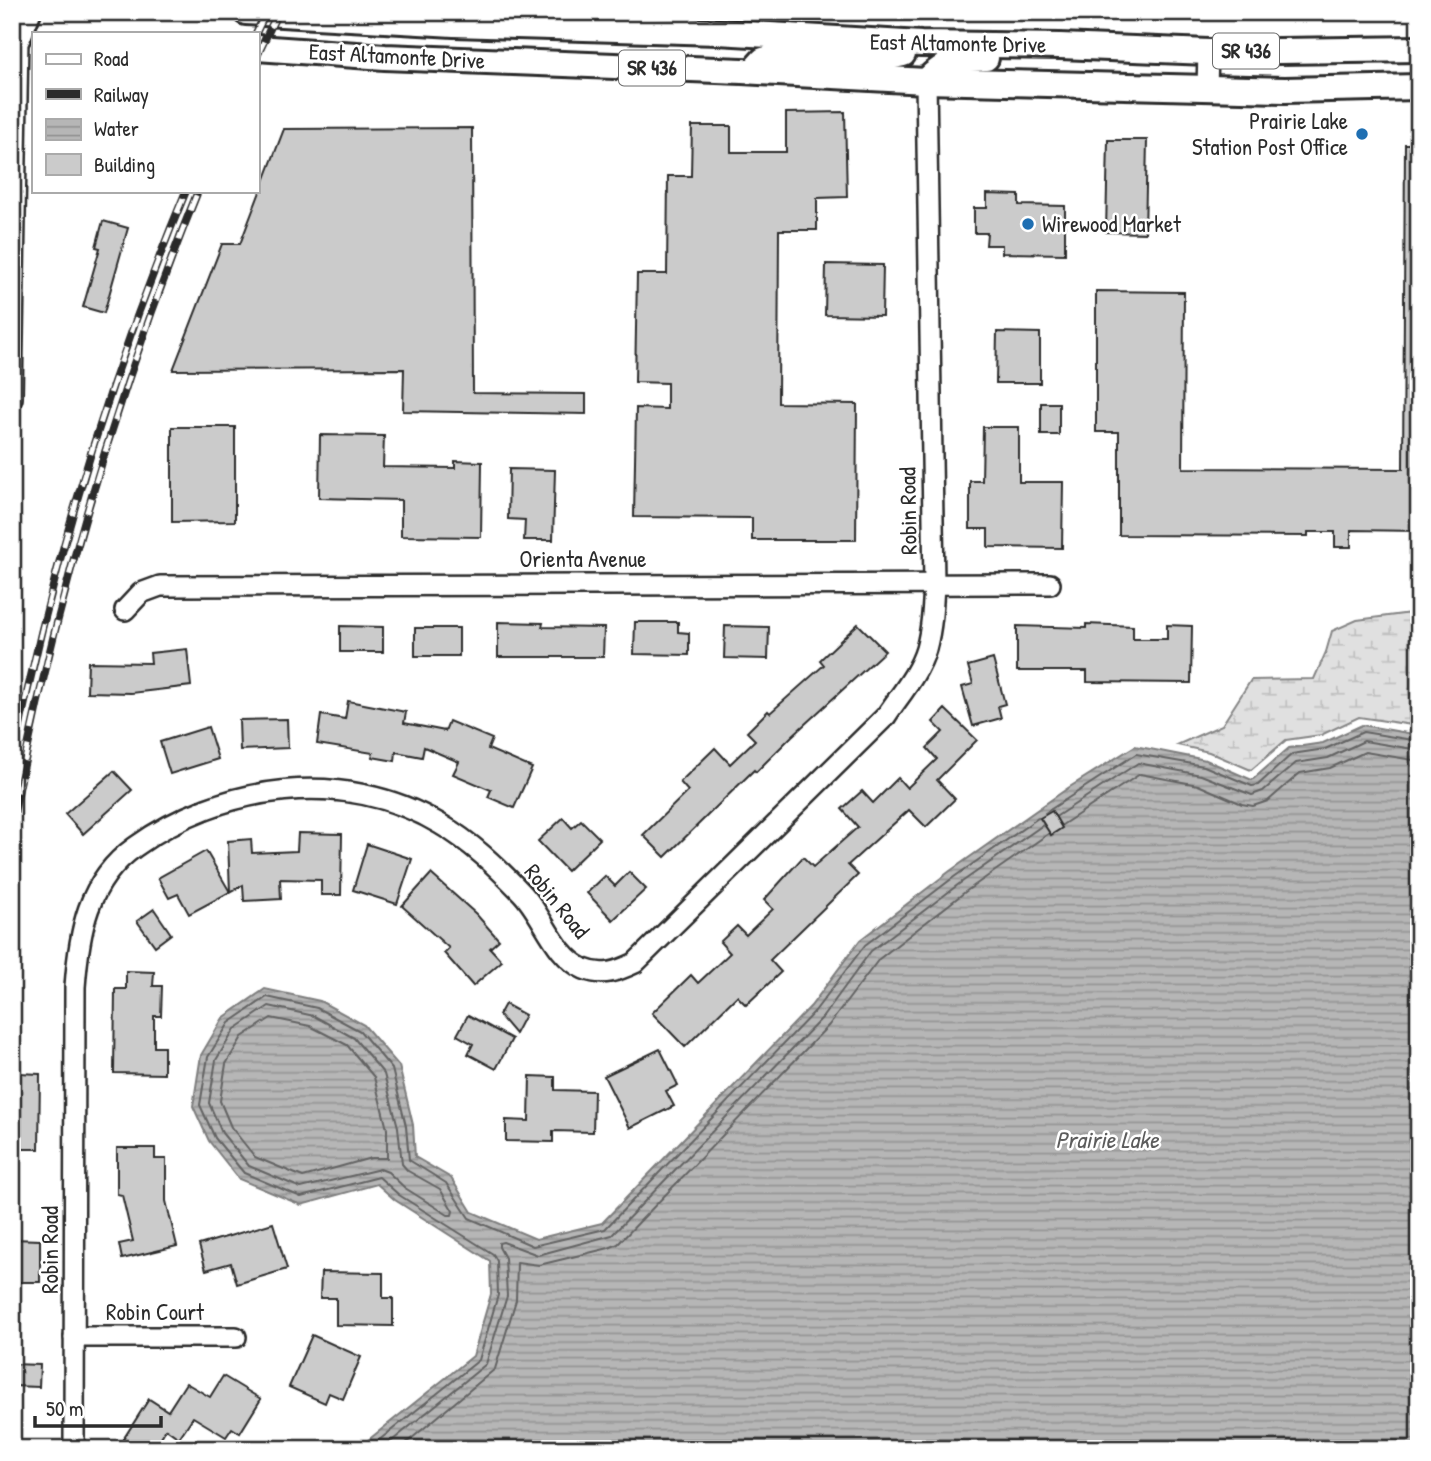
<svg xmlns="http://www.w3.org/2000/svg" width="1431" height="1461" viewBox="0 0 1431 1461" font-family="'Patrick Hand',sans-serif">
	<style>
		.wetland { fill: url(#wetland-marsh); stroke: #868686; stroke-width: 2 }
		.water { fill: url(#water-rules); stroke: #7e7e7e; stroke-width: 2 }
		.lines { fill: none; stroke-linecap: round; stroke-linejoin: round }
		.shore { stroke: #636363; stroke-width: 2 }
		.building { fill: #cbcbcb; stroke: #2b2b2b; stroke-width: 2 }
		.minor-casing { stroke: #2b2b2b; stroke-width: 24 }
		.major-casing { stroke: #2b2b2b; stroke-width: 30 }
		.minor { stroke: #fff; stroke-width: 19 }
		.major { stroke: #fff; stroke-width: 24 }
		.rail-casing { stroke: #2b2b2b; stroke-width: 8 }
		.rail { stroke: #fff; stroke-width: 5; stroke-dasharray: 16; stroke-linecap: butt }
		.poi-dot { fill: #1f6fb2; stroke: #fff; stroke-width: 2.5 }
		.labels { text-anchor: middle; stroke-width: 5; stroke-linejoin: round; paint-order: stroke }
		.shield { fill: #fff; stroke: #6b6b6b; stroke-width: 2 }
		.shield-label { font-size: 21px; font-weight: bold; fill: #2b2b2b }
		.street-label { font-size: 23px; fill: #2b2b2b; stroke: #fff }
		.poi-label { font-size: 23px; fill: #2b2b2b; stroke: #fff; text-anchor: end }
		.water-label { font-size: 24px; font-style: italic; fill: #5c5c5c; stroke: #fff }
	</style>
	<defs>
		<pattern id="wetland-marsh" width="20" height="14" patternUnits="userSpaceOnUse" patternTransform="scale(1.75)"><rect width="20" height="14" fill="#e0e0e0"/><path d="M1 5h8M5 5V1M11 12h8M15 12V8" fill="none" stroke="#c0c0c0"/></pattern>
		<pattern id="water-rules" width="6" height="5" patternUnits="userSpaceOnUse" patternTransform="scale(1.75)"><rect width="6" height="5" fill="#b6b6b6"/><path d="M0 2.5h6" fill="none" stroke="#949494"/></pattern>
	</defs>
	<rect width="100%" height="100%" fill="#fff"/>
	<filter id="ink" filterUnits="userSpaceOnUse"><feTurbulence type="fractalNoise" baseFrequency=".0143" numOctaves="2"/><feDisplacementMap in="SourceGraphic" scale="14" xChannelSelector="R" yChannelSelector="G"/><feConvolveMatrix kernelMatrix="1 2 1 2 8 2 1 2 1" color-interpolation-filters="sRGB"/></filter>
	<g filter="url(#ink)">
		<path class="wetland" d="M1419,612V726L1359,717L1321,735L1286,740L1251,770L1209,752L1177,745L1222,725L1251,680L1314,679L1326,652L1332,631L1357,620Z"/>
		<path class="water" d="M1362,725L1419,735V1449H357L473,1356L491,1294L490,1261L395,1200L377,1184L301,1205L239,1179L209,1141L193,1106L201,1055L223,1018L265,989L320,1001L364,1025L399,1066L413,1125L415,1157L451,1178L472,1212L536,1239L602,1223L811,1006L860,940L950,871L1068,788L1135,746L1206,760L1252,780L1289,748L1323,743Z"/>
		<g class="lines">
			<g class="shore">
				<path d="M1045,813L1136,754L1204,766L1252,786L1258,785L1292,754L1325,749L1363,732L1419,741"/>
				<path d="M1057,816L1138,763L1201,775L1252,795L1263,791L1296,763L1328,758L1364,741L1419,750"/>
				<path d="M1062,825L1140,774L1198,785L1242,804L1253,806L1268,801L1300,773L1330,768L1365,752L1419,761"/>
				<path d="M269,1006L314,1016L354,1038L384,1074L398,1127L402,1164L408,1171L440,1189L453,1211L452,1215H448L405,1188L388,1172L380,1169L301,1188L249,1166L222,1133L209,1103L216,1060L235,1029Z"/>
				<path d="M271,1018L310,1026L347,1045L374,1077L387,1129V1158H371L303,1177L255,1157L231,1127L220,1101L226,1064L242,1037Z"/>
				<path d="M368,1449L479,1360L498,1295L497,1261L493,1254L399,1195L379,1177L301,1197L244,1173L215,1138L200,1105L208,1057L229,1023L267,997L317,1008L360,1031L392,1069L406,1126L409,1160L446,1183L469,1218L533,1246L605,1229L815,1011L865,945L954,877L1038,818"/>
				<path d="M382,1449L486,1364L507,1296L505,1258L499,1247V1243L503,1242L538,1255L612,1235L822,1018L871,951L959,884L1043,825"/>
				<path d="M399,1449L495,1369L516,1300L517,1262L539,1265L609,1248L618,1244L829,1025L879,959L965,892L1048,834"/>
			</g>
		</g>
		<g class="building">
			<path d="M845,112L847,197L817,198V230H779L778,403L857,404L856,540H752V518L634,517L636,408L667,409V383L635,382L637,274H667L668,176H691L692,126H731V152H786V113Z"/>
			<path d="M472,128L473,393L586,394V414L403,411L404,369L173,370L222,244H240L284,129Z"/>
			<path d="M1108,140H1147L1145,233L1106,232Z"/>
			<path d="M1405,144H1419V531L1351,530V547H1335V532H1308V536L1119,535V432H1096V291L1184,292L1183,468L1403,469Z"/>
			<path d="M987,194L1019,195V205L1065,206V254L1002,253V245H986L987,233H974V208H987Z"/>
			<path d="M103,221L128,228L104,313L83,307L100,248L96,247Z"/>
			<path d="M826,264L883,265L882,316L825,315Z"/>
			<path d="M997,332L1040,333V383H996Z"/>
			<rect x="1041" y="403" width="18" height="32"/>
			<path d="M172,427H235V521L172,522Z"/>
			<path d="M983,427H1019V482H1063L1062,548L988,547V529H970V481H982Z"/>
			<path d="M320,435L384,436L383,467L455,468V461L482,462L481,537L401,536V500L319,498Z"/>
			<path d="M509,469L555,470L553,540H524L525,520L508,519Z"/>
			<path d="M498,622L543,623L542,627L604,628L603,657H498Z"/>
			<path d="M635,622H678V632L689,633V655L634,654Z"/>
			<path d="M858,624L885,651L792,736L756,772L754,770L665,857L643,835L688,791L680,782L715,748L730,764L755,740L747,732L768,711L770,713L824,665L820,660Z"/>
			<path d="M1086,624L1133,626V639H1167V625L1192,626L1191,683L1087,682V671H1017V626L1086,628Z"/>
			<path d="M340,626L383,627V652H340Z"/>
			<path d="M725,626L769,627L768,659L724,658Z"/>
			<rect x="415" y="628" width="44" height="28"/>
			<path d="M187,649L191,686L131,693L87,692L88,662L151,663L150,653Z"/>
			<path d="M993,659L1005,704L998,706L1001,718L973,726L962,687L973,684L968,666Z"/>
			<path d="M348,701L406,712L404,723L445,731L449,721L492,739L488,749L532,768L514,808L488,797L491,790L453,774L459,762L424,747L422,757L396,752L395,761L372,757L373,753L317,744L321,715L345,719Z"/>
			<path d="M945,709L977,740L937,780L955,799L926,827L909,810L848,865L858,875L770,960L781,972L746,1005L737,996L685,1047L652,1013L691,975L698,983L730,953L720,942L737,926L746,935L773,909L764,900L803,857L813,867L858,827L842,809L862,791L873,803L898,778L907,788L937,759L927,748L943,732L933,722Z"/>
			<path d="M287,719L288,748L240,750L239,720Z"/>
			<path d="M208,727L218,759L170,774L160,742Z"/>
			<path d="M114,771L132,790L83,834L65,814Z"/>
			<path d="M1052,811L1062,828L1051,835L1040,818Z"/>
			<path d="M563,818L572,828L581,820L600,839L567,871L538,841Z"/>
			<path d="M298,833L342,834L341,895H321V880L280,879L281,899L244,901L243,885L230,892L228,841L251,839L252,853L297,851Z"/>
			<path d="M367,844L412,859L397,904L353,890Z"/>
			<path d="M206,851L230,892L189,914L178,894L169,898L158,878Z"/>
			<path d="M629,872L646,889L613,920L587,893L605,876L615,886Z"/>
			<path d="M431,874L476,914L499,940L490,948L502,961L473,986L444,953L449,948L402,906Z"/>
			<path d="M154,909L171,934L155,946L137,921Z"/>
			<path d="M126,971L154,972L153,986H162L161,1016H154V1047H164V1074L114,1073L115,989H126Z"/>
			<path d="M505,1004L525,1015L515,1034L499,1015Z"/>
			<path d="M468,1015L512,1039L496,1069L468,1054L473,1044L457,1035Z"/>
			<path d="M660,1049L678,1085L666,1091L674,1106L630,1128L604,1076Z"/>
			<path d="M18,1073L40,1074L39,1149H17Z"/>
			<path d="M530,1076L555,1077V1090L594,1091L593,1132L553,1131V1142L506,1141V1120L529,1121Z"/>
			<path d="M117,1148H155V1159H166V1201L177,1246L122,1259L119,1244L133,1241L122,1195L117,1194Z"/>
			<path d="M273,1223L287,1269L237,1284L231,1263L206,1270L199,1245Z"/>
			<path d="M12,1239L40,1240V1282H16V1267H12Z"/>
			<path d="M321,1272L383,1273V1298H393V1326L336,1325V1298H320Z"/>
			<path d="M312,1335L361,1357L343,1399L329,1393L325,1403L289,1387Z"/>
			<path d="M12,1364L40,1365L39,1387L12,1386Z"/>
			<path d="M223,1376L261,1399L240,1433L232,1428L226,1437L193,1417L179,1438L166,1429L154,1449H117L149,1399L168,1411L186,1383L210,1397Z"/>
		</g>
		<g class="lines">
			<defs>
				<g id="minor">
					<path d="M1207,88L1208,52"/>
					<path d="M12,398L18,37"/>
					<path d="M125,610L141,593L160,586L1050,584"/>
					<path d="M74,1337H236"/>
					<path d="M74,1449L75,987C79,932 87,881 135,847C222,784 345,767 440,824C471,842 496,866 521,892C543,914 554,956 584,969C603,977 618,971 635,963L886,716C900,695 919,673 926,649C932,627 933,605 934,583L926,81"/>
				</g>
				<g id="major">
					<path d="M246,12L454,24L718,32L921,44L1060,46L1208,52L1419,49"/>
					<path d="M18,37L28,12"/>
					<path d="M257,48L385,57L742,71L926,81L1285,90L1419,87"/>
					<path d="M753,71L763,60L781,55L880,59L903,54"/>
					<path d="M926,81C944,62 961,58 986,58"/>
				</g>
			</defs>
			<use href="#minor" class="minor-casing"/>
			<use href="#major" class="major-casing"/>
			<use href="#minor" class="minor"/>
			<use href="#major" class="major"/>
			<defs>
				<g id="rail">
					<path d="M256,33L266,12"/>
					<path d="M257,56L278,12"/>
					<path d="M12,764C51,568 109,376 186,191"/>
					<path d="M12,824C54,607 115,396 198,191"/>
				</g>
			</defs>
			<use href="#rail" class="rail-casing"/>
			<use href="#rail" class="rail"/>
		</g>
	</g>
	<g class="poi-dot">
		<circle cx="1362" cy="134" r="7"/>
		<circle cx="1028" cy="224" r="7"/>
	</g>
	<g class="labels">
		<g class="shield">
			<rect x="1213" y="33.5" width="66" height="35" rx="5"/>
			<rect x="619" y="50.5" width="66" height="35" rx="5"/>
		</g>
		<g class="shield-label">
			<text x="1246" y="58">SR 436</text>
			<text x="652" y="75">SR 436</text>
		</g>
		<g class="street-label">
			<text transform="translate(958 43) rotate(1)" y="8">East Altamonte Drive</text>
			<text transform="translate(397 56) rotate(3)" y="8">East Altamonte Drive</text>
			<text transform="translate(908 511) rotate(-91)" y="8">Robin Road</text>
			<text x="583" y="567">Orienta Avenue</text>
			<text transform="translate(557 901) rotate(51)" y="8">Robin Road</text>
			<text transform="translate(50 1250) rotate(-90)" y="8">Robin Road</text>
			<text x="155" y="1320">Robin Court</text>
		</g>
		<g class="poi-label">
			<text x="1348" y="129">Prairie Lake<tspan x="1348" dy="26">Station Post Office</tspan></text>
			<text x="1042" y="232" text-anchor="start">Wirewood Market</text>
		</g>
		<g class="water-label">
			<text x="1107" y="1148">Prairie Lake</text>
		</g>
	</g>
	<rect width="1431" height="1461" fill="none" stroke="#fff" stroke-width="42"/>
	<rect x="21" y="21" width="1389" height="1419" fill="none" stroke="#2b2b2b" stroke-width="2.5" filter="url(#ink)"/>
	<rect x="32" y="32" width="228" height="161" fill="#ffffff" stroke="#aaaaaa" stroke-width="2"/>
	<rect x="46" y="54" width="35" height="10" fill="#ffffff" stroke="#aaaaaa" stroke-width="2"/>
	<text x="94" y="66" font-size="21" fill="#2b2b2b">Road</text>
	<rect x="46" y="89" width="35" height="10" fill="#2b2b2b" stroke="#aaaaaa" stroke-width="2"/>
	<text x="94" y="102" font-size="21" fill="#2b2b2b">Railway</text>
	<rect x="46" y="119" width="35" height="21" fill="url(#water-rules)" stroke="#aaaaaa" stroke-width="2"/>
	<text x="94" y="136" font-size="21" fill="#2b2b2b">Water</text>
	<rect x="46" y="154" width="35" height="21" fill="#cbcbcb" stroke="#aaaaaa" stroke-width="2"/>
	<text x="94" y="172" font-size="21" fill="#2b2b2b">Building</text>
	<path d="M35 1416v10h126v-10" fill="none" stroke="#2b2b2b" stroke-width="3.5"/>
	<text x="46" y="1416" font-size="21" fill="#2b2b2b" stroke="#ffffff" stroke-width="5" paint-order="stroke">50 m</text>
</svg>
